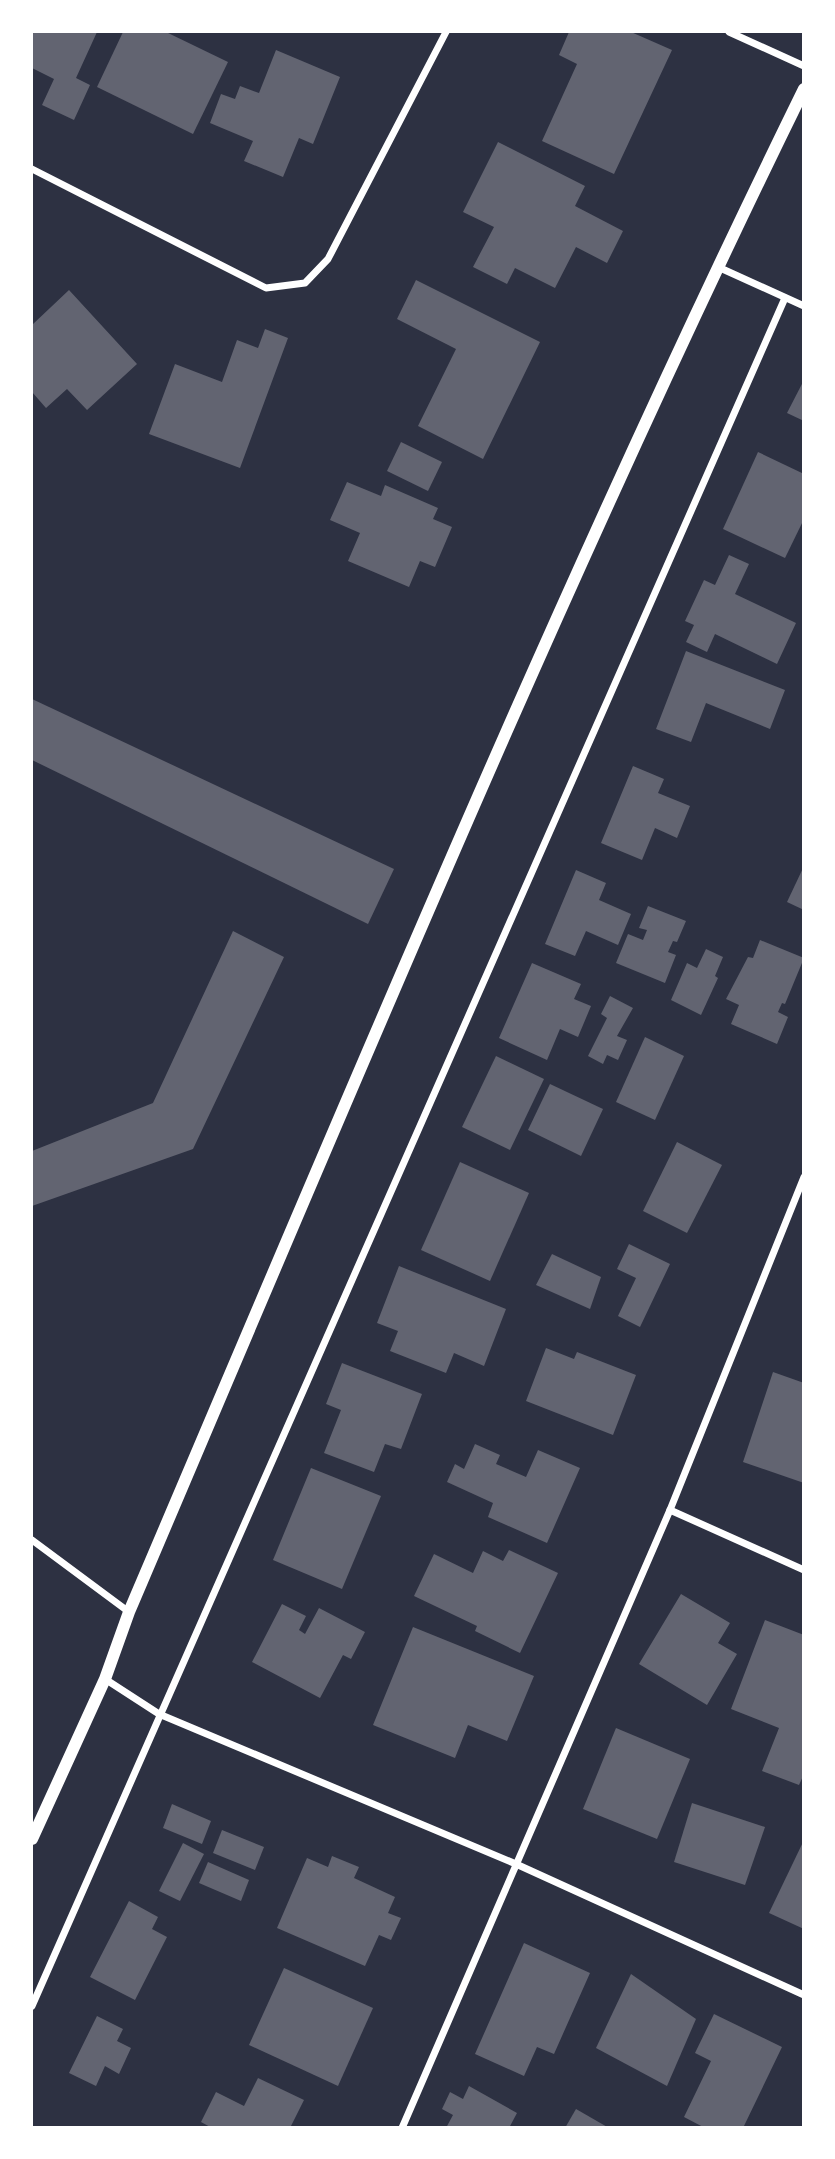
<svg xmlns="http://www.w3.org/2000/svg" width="835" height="2159" viewBox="0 0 835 2159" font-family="'Asap Condensed',sans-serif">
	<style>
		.building { fill: #626471 }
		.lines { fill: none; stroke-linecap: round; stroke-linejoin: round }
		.minor { stroke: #fff; stroke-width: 7 }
		.tertiary { stroke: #fff; stroke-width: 12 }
	</style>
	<rect width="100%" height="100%" fill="#2d3142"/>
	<g class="building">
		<path d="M32,32H97L76,78L90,85L74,120L42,105L54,79L32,68Z"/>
		<path d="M123,32H166L228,62L193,134L97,87Z"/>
		<path d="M569,32H631L672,50L614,174L542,141L577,64L559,55Z"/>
		<path d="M276,50L340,77L313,144L299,138L283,177L244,161L253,141L210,123L221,94L235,99L240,86L259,93Z"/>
		<path d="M498,142L585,186L575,206L623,231L607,263L576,247L555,288L515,268L507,284L473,267L494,227L463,212Z"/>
		<path d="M416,280L540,342L483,459L418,426L456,349L397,319Z"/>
		<path d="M69,290L137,364L87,410L67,389L46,408L32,392V325Z"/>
		<path d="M265,329L288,338L240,468L149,434L175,364L222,382L237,340L258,348Z"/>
		<path d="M804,380V421L787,413Z"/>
		<path d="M401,442L442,462L428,491L387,471Z"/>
		<path d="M758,452L804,474V519L785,558L723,529Z"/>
		<path d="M347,482L381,496L385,485L438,508L433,519L452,527L435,567L420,561L409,587L348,561L360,533L330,520Z"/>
		<path d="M729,555L749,564L735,594L796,623L777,664L715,634L707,652L686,642L694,625L685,621L704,580L715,585Z"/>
		<path d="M686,651L785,690L770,729L706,703L691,742L656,729Z"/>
		<path d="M32,699L394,869L368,924L32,760Z"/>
		<path d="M633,766L664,779L658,793L690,806L677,838L655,828L642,860L601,843Z"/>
		<path d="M804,866V910L787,902Z"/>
		<path d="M576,870L606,883L599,900L631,914L618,945L586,931L575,956L545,944Z"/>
		<path d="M648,906L686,921L677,942L673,941L668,952L676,955L665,983L616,963L628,934L643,940L647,930L639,928Z"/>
		<path d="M233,931L284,957L193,1149L32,1206V1151L153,1103Z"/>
		<path d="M760,940L804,958L785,1004L782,1003L778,1012L788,1017L777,1044L731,1024L739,1005L726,999L748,957L753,958Z"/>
		<path d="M706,949L723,957L715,976L718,978L701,1015L671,1000L687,963L697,968Z"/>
		<path d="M532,963L581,984L574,999L591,1006L578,1037L560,1029L547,1060L499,1038Z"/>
		<path d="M610,996L633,1008L617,1036L627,1040L618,1060L607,1055L603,1064L588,1056L607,1018L601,1014Z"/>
		<path d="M645,1037L684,1056L655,1120L616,1102Z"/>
		<path d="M496,1056L544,1079L510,1150L462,1127Z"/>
		<path d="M550,1084L603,1109L581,1156L528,1130Z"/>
		<path d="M677,1142L722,1165L687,1233L643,1211Z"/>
		<path d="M460,1162L529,1193L490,1281L421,1250Z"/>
		<path d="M629,1244L670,1264L640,1327L618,1316L636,1278L617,1269Z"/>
		<path d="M552,1254L601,1277L590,1309L536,1285Z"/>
		<path d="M399,1266L506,1309L484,1366L454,1353L446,1373L390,1351L398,1331L377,1323Z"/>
		<path d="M546,1348L574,1359L577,1352L636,1375L613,1435L526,1401Z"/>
		<path d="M342,1363L422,1394L401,1449L385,1444L374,1472L324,1453L341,1410L326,1404Z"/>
		<path d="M773,1372L804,1383V1483L743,1462Z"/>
		<path d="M475,1444L500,1455L496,1464L526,1477L538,1450L580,1468L547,1543L488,1517L493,1503L447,1482L455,1464L464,1469Z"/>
		<path d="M311,1468L381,1496L342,1589L273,1560Z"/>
		<path d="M509,1550L558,1573L520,1653L475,1631L477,1626L414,1596L434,1554L473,1573L483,1551L503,1561Z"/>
		<path d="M681,1594L730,1623L718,1643L737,1654L707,1705L639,1664Z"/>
		<path d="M282,1604L306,1616L299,1630L305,1634L319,1608L365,1632L351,1659L343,1655L320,1698L252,1662Z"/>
		<path d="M765,1620L804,1635V1774L799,1785L762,1771L779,1728L731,1709Z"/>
		<path d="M413,1627L534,1676L507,1741L468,1725L455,1758L373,1725Z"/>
		<path d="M616,1728L690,1759L657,1839L583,1809Z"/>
		<path d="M692,1803L765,1827L745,1885L674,1862Z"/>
		<path d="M172,1804L211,1821L202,1844L163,1828Z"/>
		<path d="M222,1830L264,1847L255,1870L213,1853Z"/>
		<path d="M804,1840V1929L769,1913Z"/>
		<path d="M183,1843L204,1854L180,1901L159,1891Z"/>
		<path d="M332,1856L359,1867L354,1878L395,1897L388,1913L401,1918L391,1940L379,1935L365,1966L277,1928L307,1858L328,1867Z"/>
		<path d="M208,1862L249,1880L241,1901L199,1883Z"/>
		<path d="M129,1901L158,1917L152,1929L167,1937L135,2000L90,1977Z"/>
		<path d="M524,1943L590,1973L554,2054L537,2047L524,2076L475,2054Z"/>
		<path d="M284,1968L373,2008L338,2086L249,2045Z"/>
		<path d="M631,1974L696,2019L667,2086L596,2048Z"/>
		<path d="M714,2014L782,2047L743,2128H705L684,2117L711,2061L695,2053Z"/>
		<path d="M97,2016L123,2029L117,2041L131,2048L119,2074L105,2066L96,2086L69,2073Z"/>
		<path d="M258,2078L304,2100L290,2128H212L201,2122L216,2092L244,2106Z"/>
		<path d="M469,2086L517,2113L509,2128H446L453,2115L442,2109L450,2092L463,2099Z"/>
		<path d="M576,2109L609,2128H565Z"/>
	</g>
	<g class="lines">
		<g class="minor">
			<path d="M729,32L804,66"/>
			<path d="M32,169L266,288L305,283L328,259L446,32"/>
			<path d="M718,267L804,306"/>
			<path d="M670,1510L804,1570"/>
			<path d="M32,1540L129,1612"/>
			<path d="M105,1679L159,1714L516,1864L804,1995"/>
			<path d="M32,2006L785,298"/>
			<path d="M402,2128L670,1510L804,1177"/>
		</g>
		<path class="tertiary" d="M32,1839L105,1679L129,1612C347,1101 559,588 804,89"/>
	</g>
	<rect width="835" height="2159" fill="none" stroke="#ffffff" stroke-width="66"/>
</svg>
